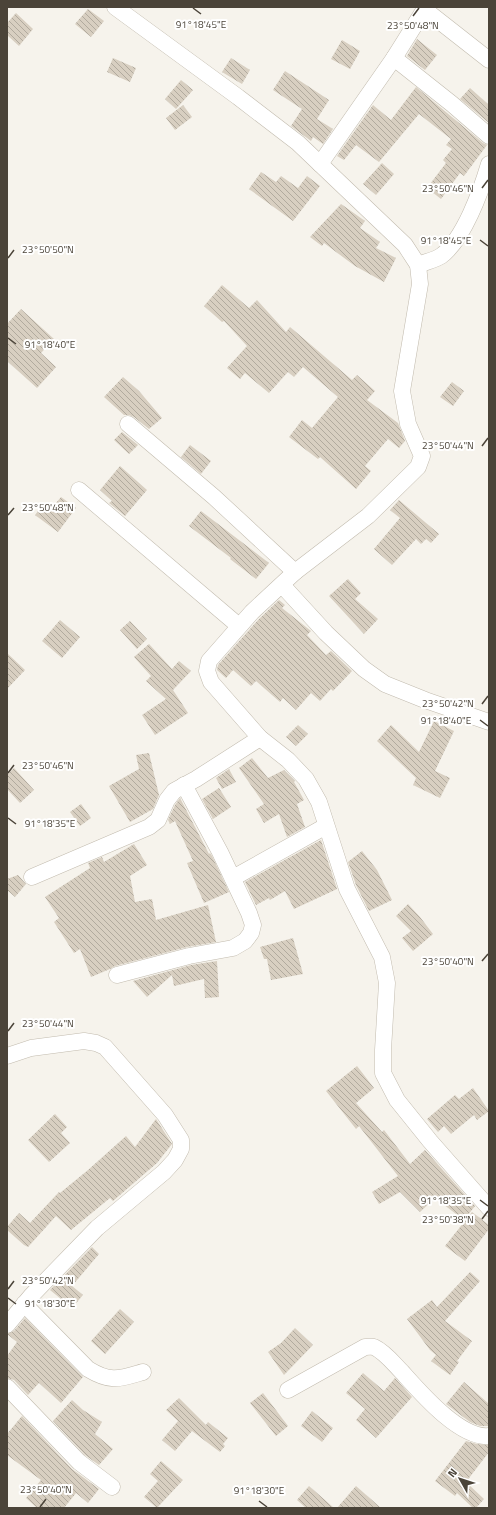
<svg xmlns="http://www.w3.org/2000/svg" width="496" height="1515" viewBox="0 0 496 1515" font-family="'Titillium Web',sans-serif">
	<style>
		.building { fill: url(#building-back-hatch) }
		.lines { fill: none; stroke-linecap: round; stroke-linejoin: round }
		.street-casing { stroke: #c2bbae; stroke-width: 17 }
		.street { stroke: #fff; stroke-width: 16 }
		.ticks { fill: none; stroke: #4b4439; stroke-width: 1.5 }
		.ticks-label { font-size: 10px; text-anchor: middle; fill: #4b4439; stroke: #fff; stroke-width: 4; stroke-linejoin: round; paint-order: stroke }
	</style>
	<defs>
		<pattern id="building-back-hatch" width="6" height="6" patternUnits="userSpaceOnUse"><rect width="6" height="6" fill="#d8cfc1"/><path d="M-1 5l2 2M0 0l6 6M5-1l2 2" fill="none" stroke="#b1aa9e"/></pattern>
	</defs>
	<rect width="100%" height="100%" fill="#f6f3ec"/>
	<g class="building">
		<path d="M88,9L104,21L91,37L75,24Z"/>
		<path d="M16,13L33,29L19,46L7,35V23Z"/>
		<path d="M417,39L437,55L425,70L407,56Z"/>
		<path d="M342,40L360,51L350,69L331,59Z"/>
		<path d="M113,58L136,68L130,82L107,72Z"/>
		<path d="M231,58L250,70L242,84L222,72Z"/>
		<path d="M285,71L329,100L317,119L333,129L323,144L313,137L311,141L291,126L302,109L273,90Z"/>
		<path d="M181,80L193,90L176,109L165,99Z"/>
		<path d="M416,87L483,143L487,145L464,176L460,173L441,199L427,188L446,163L443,160L452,149L446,145L451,139L419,114L379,162L356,145L344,160L337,156L373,105L391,120Z"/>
		<path d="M470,88L489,105V123L460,99Z"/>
		<path d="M183,105L192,117L175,130L166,118Z"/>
		<path d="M382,163L394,174L376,195L363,184Z"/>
		<path d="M261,172L276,182L281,176L298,188L307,176L320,186L293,221L249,189Z"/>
		<path d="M341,204L365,221L360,228L380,242L376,248L396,258L384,282L355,266L324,243L322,246L310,237Z"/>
		<path d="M222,285L249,308L257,300L286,332L290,327L352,380L357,375L375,391L367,400L398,423L405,441L399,448L388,439L365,466L371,471L356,489L320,457L318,459L289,437L302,420L312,428L338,397L303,367L294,377L288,372L269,393L245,373L240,379L227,368L247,346L224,321L222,322L204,306Z"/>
		<path d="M21,309L54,339L41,353L56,367L37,388L7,361V324Z"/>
		<path d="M123,377L139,391L162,418L149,429L134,417L129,415H124L104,397Z"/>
		<path d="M452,382L464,391L453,406L440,397Z"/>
		<path d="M122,432L138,445L129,454L114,440Z"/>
		<path d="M190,445L211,461L201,474L181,457Z"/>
		<path d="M120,466L147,490L125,516L109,503L112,501L100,490Z"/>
		<path d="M61,497L76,508L58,532L35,515L44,503L52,508Z"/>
		<path d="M399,500L439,534L431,543L426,539L421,544L416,539L392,565L374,549L400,518L390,510Z"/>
		<path d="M201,511L269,563L256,579L230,559L231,558L189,526Z"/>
		<path d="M348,579L361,593L355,599L378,619L364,634L329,596Z"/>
		<path d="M279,600L285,605L282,608L311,631L307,635L326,655L331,651L352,671L333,691L331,689L320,701L311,693L296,710L283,698L280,702L256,681L251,686L233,670L226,678L217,670L218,665L259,619Z"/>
		<path d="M60,620L80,637L62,658L42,641Z"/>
		<path d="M130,621L147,639L137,649L120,630Z"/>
		<path d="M149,644L172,669L179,661L191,671L173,690L188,713L155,735L142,715L166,699L146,681L151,676L134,657Z"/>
		<path d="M7,653L25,670L7,689Z"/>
		<path d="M434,721L454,731L435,771L450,778L440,798L413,785L416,778L377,741L391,725L419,752Z"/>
		<path d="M298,725L308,734L296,746L286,737Z"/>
		<path d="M149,753L159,795L153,809L130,822L109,786L139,769L136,755Z"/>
		<path d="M252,758L268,778L284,770L295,781L294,782L304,800L297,804L305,827L287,837L279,814L264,823L256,809L264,804L239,768Z"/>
		<path d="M14,768L34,790L20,803L7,789V775Z"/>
		<path d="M229,769L236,782L222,789L216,778Z"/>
		<path d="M219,788L231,807L213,819L202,799Z"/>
		<path d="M180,798L209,854L210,853L212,856L229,892L204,903L187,863L193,861L175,821L170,824L168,820L175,805Z"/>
		<path d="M81,804L91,818L80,826L70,812Z"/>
		<path d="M321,840L337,889L294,909L285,891L270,900L269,898L256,905L245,882Z"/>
		<path d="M134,844L147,865L130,876L135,902L152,899L156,920L208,905L216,942L187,947L115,966L110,969L91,977L80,949L74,953L54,922L59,918L45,897L90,868L88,863L102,857L104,862Z"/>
		<path d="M362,851L377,870L392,900L369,911L356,885L348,862Z"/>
		<path d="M18,875L26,884L15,897L7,890V879Z"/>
		<path d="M408,904L420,917L433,934L413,951L402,938L411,931L396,916Z"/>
		<path d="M293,938L303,974L271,980L267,959H264L260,947Z"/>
		<path d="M217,961L219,997L205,998L204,979L174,986L172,975L147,997L133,981L191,965Z"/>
		<path d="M357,1066L374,1088L356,1103L382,1132L384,1130L410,1164L425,1150L475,1206L464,1220L435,1198L420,1212L400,1192L379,1204L372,1192L398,1176L359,1126L356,1129L326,1091Z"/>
		<path d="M473,1088L489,1111L477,1120L474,1115L451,1134L444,1126L438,1132L427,1119L455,1095L459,1099Z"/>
		<path d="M55,1114L67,1127L61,1133L70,1143L49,1162L28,1140Z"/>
		<path d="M156,1119L172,1144L157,1163L113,1201L110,1198L71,1230L56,1216L28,1247L24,1245L7,1230V1227L19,1213L30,1223L59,1192L60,1193L88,1170L126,1136L135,1147Z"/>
		<path d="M472,1212L489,1225V1229L465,1261L445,1246Z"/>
		<path d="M92,1247L99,1254L72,1286L83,1295L72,1308L50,1290Z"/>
		<path d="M470,1272L480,1281L445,1321L472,1341L457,1361L459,1362L450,1375L431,1361L436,1355L430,1350L407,1319L432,1300L437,1307Z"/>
		<path d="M120,1309L134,1322L105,1354L91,1341Z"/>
		<path d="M25,1318L83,1377L61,1403L39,1383L28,1395L14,1380L7,1378V1356L17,1342L7,1334L14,1331Z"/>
		<path d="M295,1328L313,1345L284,1375L268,1352L281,1343Z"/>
		<path d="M363,1373L384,1391L395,1378L412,1397L376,1438L356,1420L365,1409L346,1393Z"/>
		<path d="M464,1382L489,1404V1426H480L470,1422L446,1404Z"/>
		<path d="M263,1393L288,1426L276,1436L250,1403Z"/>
		<path d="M179,1398L206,1425L208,1422L228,1438L223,1444L225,1446L220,1452L192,1431L175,1451L162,1440L178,1421L166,1410Z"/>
		<path d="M72,1400L83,1410L102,1422L95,1434L113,1449L99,1465L85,1455L53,1421Z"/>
		<path d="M312,1411L333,1428L322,1442L301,1426Z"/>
		<path d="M22,1416L72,1469L99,1489L88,1503L76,1493L64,1508H37L26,1498L41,1480L7,1455V1434Z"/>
		<path d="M466,1441L477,1444L489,1445V1452L466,1482L484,1499L476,1508H473L457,1493L455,1496L435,1481Z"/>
		<path d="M161,1461L183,1480L157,1508L144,1497L158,1481L150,1474Z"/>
		<path d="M309,1486L334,1508H306L297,1500Z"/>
		<path d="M356,1486L381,1508H337Z"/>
	</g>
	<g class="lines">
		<defs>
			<g id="street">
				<path d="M115,7L238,97L298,143L405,245L418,265L420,284L402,391L408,424L422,456L418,467L368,516L295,572L252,612L209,661L207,671L211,682L260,738L288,760L306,779L319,802L347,889L382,957L387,983L383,1050V1073L397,1100L430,1141L489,1208"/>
				<path d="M424,9L489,60"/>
				<path d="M394,58L452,104L489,136"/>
				<path d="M320,164L394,58L426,7"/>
				<path d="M418,265C425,262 435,260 441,256C464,239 481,191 489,164"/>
				<path d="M128,424L214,497L295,572"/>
				<path d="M79,490L239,626"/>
				<path d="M282,585L326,633L364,669L385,684L425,700L489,722"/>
				<path d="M32,877L149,827L158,820L167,800L174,791L196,779L260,738"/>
				<path d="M233,878L326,826"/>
				<path d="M117,975L189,956L233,948L245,941L251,933L253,925L249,913L220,852L184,785"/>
				<path d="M7,1056L31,1048L84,1041L96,1043L105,1047L165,1115L181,1140V1149L175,1160L164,1172L97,1228L31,1296L7,1325"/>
				<path d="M24,1304L88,1369C111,1383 119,1379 143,1372"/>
				<path d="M7,1387L79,1462L112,1487"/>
				<path d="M288,1390L365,1347C368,1347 372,1346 374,1347C385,1352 394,1364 402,1372C420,1392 460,1439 489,1436"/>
			</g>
		</defs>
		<use href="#street" class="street-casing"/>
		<use href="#street" class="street"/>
	</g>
	<path class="ticks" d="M193,8L201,14M413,16L419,8M482,188L488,180M480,240L488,246M8,258L14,250M8,338L16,344M482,446L488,438M8,515L14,508M482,704L488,696M480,720L488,726M8,773L14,765M8,818L16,824M482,961L488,954M8,1031L14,1023M480,1200L488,1206M482,1219L488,1211M8,1289L14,1281M8,1298L16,1304M259,1501L267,1507M40,1507L46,1499"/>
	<g class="ticks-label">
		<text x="201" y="28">91°18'45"E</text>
		<text x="413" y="29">23°50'48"N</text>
		<text x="448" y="192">23°50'46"N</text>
		<text x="446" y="244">91°18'45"E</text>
		<text x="48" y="253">23°50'50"N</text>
		<text x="50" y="348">91°18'40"E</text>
		<text x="448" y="449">23°50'44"N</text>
		<text x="48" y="511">23°50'48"N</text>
		<text x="448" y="707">23°50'42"N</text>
		<text x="446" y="724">91°18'40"E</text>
		<text x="48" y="769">23°50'46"N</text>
		<text x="50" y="827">91°18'35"E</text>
		<text x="448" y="965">23°50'40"N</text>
		<text x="48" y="1027">23°50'44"N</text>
		<text x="446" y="1204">91°18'35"E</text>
		<text x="448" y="1223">23°50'38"N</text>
		<text x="48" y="1284">23°50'42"N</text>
		<text x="50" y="1307">91°18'30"E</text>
		<text x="46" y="1493">23°50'40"N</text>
		<text x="259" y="1494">91°18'30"E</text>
	</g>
	<rect width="496" height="1515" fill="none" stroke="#4b4439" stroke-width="16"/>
	<g transform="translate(460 1479) rotate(309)" stroke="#ffffff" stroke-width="3" paint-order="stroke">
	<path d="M0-3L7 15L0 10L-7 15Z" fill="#4b4439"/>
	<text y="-6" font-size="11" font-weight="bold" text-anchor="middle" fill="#4b4439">N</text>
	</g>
</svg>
